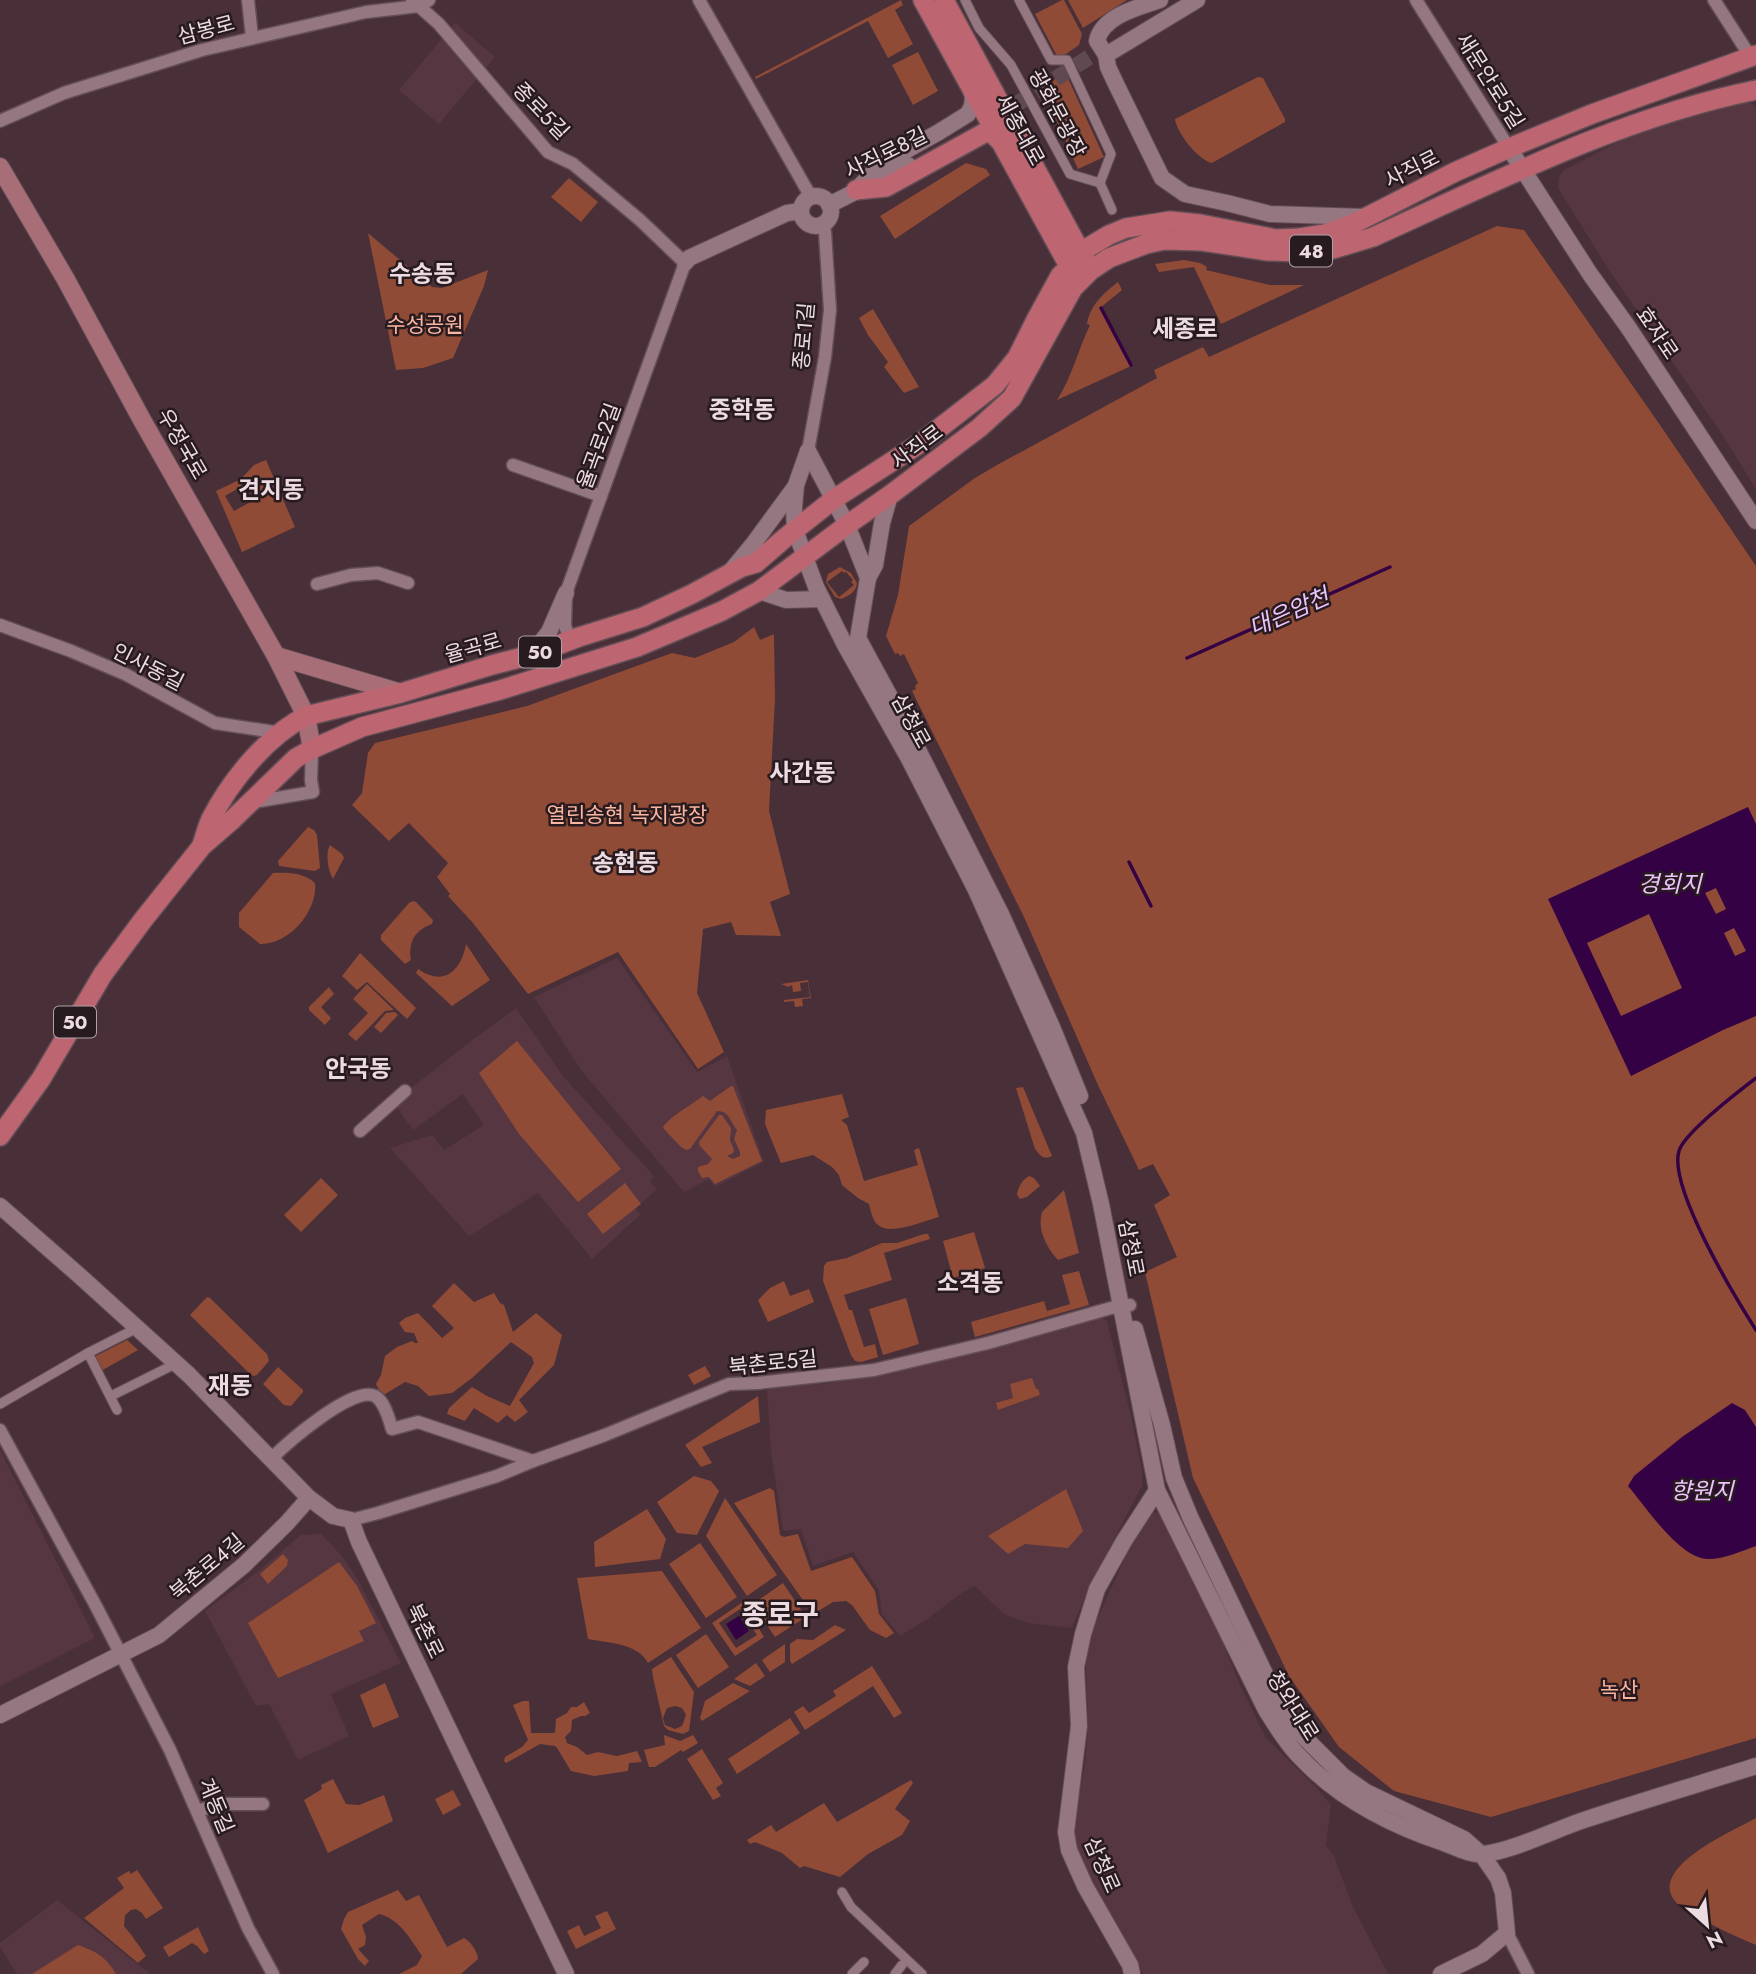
<svg xmlns="http://www.w3.org/2000/svg" width="1756" height="1974" viewBox="0 0 1756 1974" font-family="Jost,'Noto Sans KR',sans-serif">
	<style>
		.built { fill: #563641 }
		.green { fill: #904b37; fill-rule: evenodd }
		.water { fill: #340144; fill-rule: evenodd }
		.lines { fill: none; stroke-linecap: round; stroke-linejoin: round }
		.stream { stroke: #340144; stroke-width: 3.5 }
		.tertiary-tunnel { stroke: #614951; stroke-width: 16; stroke-dasharray: 16 8; stroke-linecap: butt }
		.pedestrian-casing { stroke: #634e55; stroke-width: 11 }
		.minor-casing { stroke: #634e55; stroke-width: 15 }
		.tertiary-casing { stroke: #634e55; stroke-width: 18 }
		.secondary-casing { stroke: #634e55; stroke-width: 20 }
		.primary-casing { stroke: #634e55; stroke-width: 22 }
		.pedestrian { stroke: #947780; stroke-width: 9 }
		.minor { stroke: #947780; stroke-width: 12 }
		.tertiary { stroke: #947780; stroke-width: 16 }
		.secondary { stroke: #a86e78; stroke-width: 18 }
		.primary { stroke: #bd6671; stroke-width: 19 }
		.labels { text-anchor: middle; stroke-width: 5; stroke-linejoin: round; paint-order: stroke }
		.shield { fill: #271b1f; stroke: #b1a1a6; stroke-width: 2 }
		.shield-label { font-size: 19px; font-weight: bold; fill: #ecdbe0 }
		.street-label { font-size: 21px; fill: #ecdbe0; stroke: #271b1f }
		.park-label { font-size: 21px; fill: #fcb5a1; stroke: #271b1f }
		.water-label { font-size: 23px; font-style: italic; fill: #ecc3fc; stroke: #271b1f }
		.quarter-label { font-size: 24px; font-weight: bold; fill: #ecdbe0; stroke: #271b1f }
		.district-label { font-size: 28px; font-weight: bold; fill: #ecdbe0; stroke: #271b1f }
	</style>
	<rect width="100%" height="100%" fill="#482f38"/>
	<g class="built">
		<path d="M455,23L495,57L439,124L399,90Z"/>
		<path d="M1731,100L1751,103L1756,106V489L1722,434L1607,267L1558,188L1559,177L1564,170L1643,129Z"/>
		<path d="M617,958L697,1072L727,1056L764,1162L715,1187L709,1179L684,1192L581,1070L534,997Z"/>
		<path d="M516,1008L563,1076L654,1176L650,1182L657,1189L635,1209L641,1214L592,1259L538,1193L469,1236L390,1148L432,1135L444,1150L484,1125L463,1094L413,1130L393,1102L471,1041Z"/>
		<path d="M1101,1318L1107,1321L1131,1416L1142,1470V1486L1090,1585L1072,1628L1028,1623L1005,1615L975,1586L963,1592L927,1619L900,1636L882,1614L879,1590L853,1552L813,1566L801,1529L783,1531L771,1451L767,1390L778,1385L826,1384L902,1369Z"/>
		<path d="M0,1450L95,1638L0,1686Z"/>
		<path d="M1151,1512L1161,1513L1212,1616L1240,1685L1266,1738L1316,1787L1331,1805L1326,1845L1334,1856L1353,1907L1388,1974H1143L1093,1889L1078,1859L1073,1828L1085,1764L1088,1727L1086,1669L1087,1649L1091,1633L1132,1542Z"/>
		<path d="M321,1534L342,1556L357,1578L401,1663L331,1694L349,1736L298,1760L269,1704L256,1706L205,1611L256,1573L301,1535Z"/>
		<path d="M57,1900L150,1974H17L0,1947V1943Z"/>
	</g>
	<g class="green">
		<path d="M901,0L903,5L895,10L913,44L888,58L868,21L756,79L755,77Z"/>
		<path d="M1062,0H1064L1082,34L1079,45L1066,54L1057,56L1035,14Z"/>
		<path d="M1068,0H1127L1083,28Z"/>
		<path d="M918,52L938,91L913,105L892,65Z"/>
		<path d="M1066,74L1104,157L1078,169L1041,86Z"/>
		<path d="M1258,77L1263,78L1285,119V122L1212,163C1199,161 1176,132 1175,119Z"/>
		<path d="M966,163L986,169L990,175L895,239L880,216Z"/>
		<path d="M569,178L598,202L581,222L551,197Z"/>
		<path d="M1497,226L1524,230L1660,425L1756,566V1738L1491,1817L1394,1791L1339,1747L1289,1676L1193,1478L1145,1272L1177,1257L1154,1205L1170,1195L1153,1164L1139,1170L1098,1085L1024,917L912,691L916,689L915,686L918,683L904,654L900,656L898,653L895,654L886,636L898,595L909,526L975,478L997,465L1157,378L1154,370L1203,347L1209,357Z"/>
		<path d="M368,233L432,287L442,288L488,270L484,286L453,358L423,368L396,370Z"/>
		<path d="M1184,260L1200,263L1207,267L1206,270L1270,285H1304L1221,324L1194,267L1159,272L1155,264Z"/>
		<path d="M1118,282L1122,290L1100,308L1131,366L1057,400C1072,377 1078,350 1090,325L1087,324C1090,305 1104,293 1118,282Z"/>
		<path d="M873,309L919,387L904,393L884,367L888,362L868,335L859,318Z"/>
		<path d="M266,460L295,527L242,552L216,491L241,479L254,465ZM248,483L256,499L234,511L225,496Z"/>
		<path d="M840,567L851,573L857,583C856,592 849,596 841,599L835,597L826,582L828,574ZM842,571L844,573L846,572L853,580L851,582L854,585L839,597L827,582Z"/>
		<path d="M754,627L760,640L774,634L775,699L769,811L790,894L770,902L781,936L736,935L731,922L703,929L697,993L724,1052L698,1069L618,952L528,994L473,923L448,896L450,894L437,877L448,863L409,823L389,841L352,805L362,793L368,753L375,743L527,706L672,653L695,658L734,642Z"/>
		<path d="M308,827L314,830L317,835L320,868L315,871L279,866L278,861Z"/>
		<path d="M330,845L342,854L344,858L333,879C328,871 325,853 330,845Z"/>
		<path d="M273,873C287,872 305,873 315,883C318,911 289,945 260,944L239,927V913Z"/>
		<path d="M413,901L416,902L433,920L432,924C415,930 408,942 411,960L405,964L381,940V935L409,903Z"/>
		<path d="M466,944L490,980L452,1006L416,973L418,969C444,987 461,971 466,944Z"/>
		<path d="M360,953L416,1008L407,1019L367,982L357,990L342,976Z"/>
		<path d="M808,980L811,998L802,999L803,1006L795,1007L794,1001L784,1002V1000L810,997L808,982L800,983L801,991L793,992L792,985L788,987L781,984Z"/>
		<path d="M367,984L394,1010L385,1011L356,1041L348,1034L368,1013L353,999Z"/>
		<path d="M329,987L334,994L321,1007L331,1018L325,1025L309,1010V1007Z"/>
		<path d="M395,1012L398,1015L381,1033L374,1027L386,1013Z"/>
		<path d="M517,1041L621,1169L578,1202L519,1134L479,1073Z"/>
		<path d="M731,1086H733L762,1161L715,1184L709,1177L702,1178L698,1171V1167L708,1164L712,1159L700,1146L699,1142L719,1115H722L731,1128L730,1140L734,1150L733,1153L727,1156L733,1159L740,1156V1152L734,1139L737,1130C730,1122 730,1111 717,1111L690,1149L686,1150L681,1147L663,1128C667,1118 693,1104 703,1096L710,1101Z"/>
		<path d="M1023,1087L1052,1156C1043,1160 1041,1156 1035,1149L1016,1088Z"/>
		<path d="M842,1094L849,1117L841,1120L847,1125L864,1181L918,1165L914,1150L919,1148L939,1217C924,1221 890,1236 878,1225C872,1220 871,1211 869,1204L858,1198L842,1185L839,1175L832,1167L813,1155L781,1163L765,1124L766,1110Z"/>
		<path d="M1029,1176L1034,1178L1040,1186L1027,1197L1020,1199L1017,1195C1018,1187 1022,1180 1029,1176Z"/>
		<path d="M321,1178L338,1195L301,1232L284,1215Z"/>
		<path d="M625,1183L641,1204L603,1234L587,1214Z"/>
		<path d="M1064,1190L1079,1253L1058,1260C1046,1247 1037,1229 1042,1212Z"/>
		<path d="M974,1232L985,1268L953,1278L943,1241Z"/>
		<path d="M924,1234H928L930,1239L884,1253L892,1280L844,1295L849,1310H852L864,1347L875,1344L878,1357L861,1362L855,1361L851,1355L823,1281L824,1266L827,1262L847,1258L882,1243H897Z"/>
		<path d="M1079,1271L1089,1305L975,1337L971,1322L1044,1301L1047,1311L1070,1304L1062,1275Z"/>
		<path d="M784,1281L790,1296L809,1289L814,1302L768,1322L758,1300L770,1288Z"/>
		<path d="M454,1283L474,1302L494,1293L500,1303L504,1305L513,1332L536,1313L562,1335L554,1365L519,1400L528,1412L515,1422L507,1415L498,1423L474,1408L465,1421L447,1414L449,1408L472,1387L487,1396L510,1406L534,1363L532,1357L511,1342L472,1378L452,1393L429,1396L418,1386L405,1382L382,1396L376,1384L381,1375L385,1356L397,1347L412,1341L415,1343H418L414,1333L405,1332L399,1323L405,1318L418,1313L442,1338L454,1328L432,1306Z"/>
		<path d="M207,1297L210,1298L267,1354L269,1361L257,1375L253,1376L250,1374L190,1315Z"/>
		<path d="M906,1298L919,1344L883,1355L869,1309Z"/>
		<path d="M127,1340L138,1350L101,1371L94,1357Z"/>
		<path d="M705,1366L711,1376L694,1385L688,1375Z"/>
		<path d="M278,1367L303,1390V1392L291,1406L284,1405L263,1384Z"/>
		<path d="M1032,1378L1036,1389H1038L1040,1395L998,1410L996,1403L1013,1398L1010,1384Z"/>
		<path d="M758,1396L760,1422L702,1447L712,1463L701,1467L685,1445Z"/>
		<path d="M694,1476L711,1481L719,1491L697,1535L677,1533L657,1502Z"/>
		<path d="M770,1488L774,1491L780,1535L784,1537L798,1534L811,1571L852,1557L875,1591L879,1614L894,1633L886,1638L870,1630L852,1605L846,1601L833,1602L815,1613L810,1610L734,1503Z"/>
		<path d="M1066,1489L1083,1531L1068,1548L1025,1544L1008,1554L988,1536Z"/>
		<path d="M725,1498L777,1575L747,1596L706,1536Z"/>
		<path d="M647,1509L666,1539L660,1559L595,1567L594,1542Z"/>
		<path d="M700,1543L737,1597L706,1618L669,1564Z"/>
		<path d="M283,1554L288,1560L287,1566L268,1584L260,1574Z"/>
		<path d="M339,1562L357,1586L376,1623L359,1631L364,1641L278,1678L248,1623Z"/>
		<path d="M662,1571L701,1628L648,1663C638,1643 608,1643 588,1639L577,1578Z"/>
		<path d="M783,1583L806,1617L775,1637L753,1604Z"/>
		<path d="M743,1602L764,1637L735,1656L712,1623ZM740,1609L757,1635L736,1648L719,1623Z"/>
		<path d="M835,1625L846,1630L792,1664L790,1661V1644L797,1639L813,1640Z"/>
		<path d="M706,1634L729,1667L698,1688L676,1655Z"/>
		<path d="M785,1644V1662L770,1672L762,1660Z"/>
		<path d="M671,1657L694,1692L689,1731L683,1734L668,1730L664,1726L653,1677L652,1669ZM675,1706L682,1708L686,1715L682,1726L675,1729L665,1725L663,1718L667,1708Z"/>
		<path d="M756,1663L765,1676L750,1686L734,1679Z"/>
		<path d="M872,1666L902,1713L894,1718L873,1686L805,1730L794,1712L803,1706L809,1713L836,1696L833,1691Z"/>
		<path d="M385,1683L399,1717L373,1728L360,1695Z"/>
		<path d="M733,1683L750,1691L702,1721L700,1718L705,1701Z"/>
		<path d="M523,1701H529L531,1733H555L556,1719L567,1713L571,1707H577L584,1702L590,1713L585,1716H581L572,1720L571,1731L565,1737L567,1743L577,1747L587,1755L598,1752L617,1756L637,1751L642,1762L629,1763L628,1771L594,1776L571,1771L557,1748L555,1746L540,1744L506,1763L504,1761L505,1757L522,1747L528,1740L513,1705Z"/>
		<path d="M790,1718L800,1733L737,1774L728,1759Z"/>
		<path d="M664,1735L680,1741L693,1735L698,1743L683,1752L681,1750L655,1767H649L644,1750L665,1745Z"/>
		<path d="M702,1749L723,1783L716,1788L721,1796L713,1800L687,1759Z"/>
		<path d="M333,1779L346,1804L359,1805L384,1795L393,1821L328,1853L304,1800L322,1789L321,1785Z"/>
		<path d="M911,1780L913,1783L895,1809L910,1821L902,1835L868,1854L840,1877L804,1866L800,1868L782,1853L755,1842L750,1844L747,1840L771,1825L776,1832L824,1803L837,1822Z"/>
		<path d="M453,1790L461,1805L443,1815L435,1799Z"/>
		<path d="M1756,1818V1945C1734,1936 1713,1926 1693,1914C1687,1910 1679,1907 1675,1901C1648,1867 1733,1831 1756,1818Z"/>
		<path d="M137,1870L163,1908L146,1919L142,1913L136,1909L131,1910L125,1915L124,1926C132,1935 139,1946 146,1956L138,1963L84,1918L124,1888L117,1878L129,1871L131,1874Z"/>
		<path d="M398,1890L406,1901L419,1895L447,1947L464,1938C470,1941 478,1952 478,1959L461,1974H399L417,1965L422,1956C411,1940 400,1919 379,1914L362,1925L366,1937L365,1945L358,1949L369,1961L365,1966L358,1959L341,1929L344,1919L348,1912Z"/>
		<path d="M607,1911L616,1929L576,1949L567,1931L579,1925L584,1936L599,1929L601,1928L595,1916Z"/>
		<path d="M198,1927L209,1951L204,1954L197,1946L192,1943L169,1957L163,1947Z"/>
		<path d="M78,1945C97,1952 105,1956 116,1974H32Z"/>
	</g>
	<g class="water">
		<path d="M1748,807L1756,824V1016L1723,1030L1631,1076L1548,899ZM1716,888L1726,909L1716,914L1705,893ZM1649,914L1682,988L1621,1016L1587,943ZM1734,928L1746,951L1735,956L1724,933Z"/>
		<path d="M1732,1403L1745,1410L1756,1427V1546C1741,1551 1725,1559 1708,1559C1680,1559 1646,1507 1628,1486L1634,1476L1682,1437Z"/>
		<path d="M739,1616L749,1631L736,1640L726,1624Z"/>
	</g>
	<g class="lines">
		<g class="stream">
			<path d="M1101,308L1131,365"/>
			<path d="M1187,658L1390,567"/>
			<path d="M1129,862L1151,906"/>
			<path d="M1756,1078C1739,1091 1684,1133 1679,1151C1668,1187 1735,1297 1756,1330"/>
		</g>
		<path class="tertiary-tunnel" d="M995,118L1111,43"/>
		<defs>
			<g id="pedestrian">
				<path d="M965,0L979,28L1011,65L1070,174L1100,183L1111,154L1067,60H1051L1019,0"/>
				<path d="M1100,183L1112,210"/>
				<path d="M88,1353L117,1410"/>
				<path d="M111,1396L175,1364"/>
				<path d="M0,1404L88,1353L137,1328"/>
				<path d="M842,1892L851,1907L922,1974"/>
				<path d="M852,1974L864,1962"/>
				<path d="M895,1974L902,1965"/>
			</g>
			<g id="minor">
				<path d="M248,0L252,37"/>
				<path d="M412,0L439,24L548,152L573,164L640,220L685,263L566,593L565,626L568,634L579,637"/>
				<path d="M699,0L811,197"/>
				<path d="M1416,0L1509,148"/>
				<path d="M1714,0L1750,56"/>
				<path d="M0,121L64,93L202,50L366,12L419,6L429,0"/>
				<path d="M808,451L825,357L830,310L825,232L822,224"/>
				<path d="M513,465L601,496"/>
				<path d="M317,584L351,575L378,573L408,583"/>
				<path d="M0,625L71,651L125,674L215,723L281,733"/>
				<path d="M253,802L313,792L311,780L312,749"/>
				<path d="M360,1131L405,1091"/>
				<path d="M0,1430L97,1608L170,1750L248,1928L273,1974"/>
				<path d="M271,1459C287,1443 353,1385 375,1396C385,1402 389,1419 392,1429L418,1422L533,1461"/>
				<path d="M351,1520L378,1513L497,1476L533,1461L605,1435L729,1384L758,1383L874,1370L988,1343L1111,1308L1130,1305"/>
				<path d="M197,1811L221,1804H263"/>
				<path d="M1507,1933L1528,1974"/>
			</g>
			<g id="tertiary">
				<path d="M1160,0C1139,7 1102,16 1097,41L1106,55L1108,67L1116,84L1162,178L1185,194L1227,203L1270,214L1365,217"/>
				<path d="M1106,55L1197,0"/>
				<path d="M1509,148L1590,274L1628,327L1756,521"/>
				<path d="M856,190L882,164L939,132L968,114L972,106L973,97L971,90"/>
				<circle cx="816" cy="211" r="15"/>
				<path d="M829,205L908,165"/>
				<path d="M685,263L689,258L787,213L801,211"/>
				<path d="M808,451L796,485L794,508L795,530L816,587L845,645L908,757L976,890L1084,1133L1101,1204L1157,1490L1266,1710C1276,1726 1286,1743 1300,1757C1339,1799 1390,1825 1444,1843C1455,1847 1472,1856 1484,1854C1515,1850 1554,1830 1584,1820C1641,1801 1699,1784 1756,1766"/>
				<path d="M808,451L847,525L868,578"/>
				<path d="M890,495L882,523L875,565L868,578L858,638L907,728L1001,914L1052,1027L1080,1096"/>
				<path d="M730,572L754,543L795,487"/>
				<path d="M759,591L786,600L822,599"/>
				<path d="M531,655L549,632L566,593"/>
				<path d="M0,1206L81,1277L189,1375L309,1498L333,1516L351,1520L359,1542L566,1974"/>
				<path d="M1135,1329L1162,1425L1174,1478L1191,1519L1278,1701L1298,1731L1343,1776L1366,1792L1464,1839L1482,1855L1498,1878L1503,1893L1507,1933L1482,1954L1441,1974"/>
				<path d="M0,1715L159,1635L244,1565L287,1523L309,1498"/>
				<path d="M1132,1974L1130,1965L1085,1886L1069,1850L1066,1832L1079,1726L1076,1667L1083,1634L1097,1589L1124,1541L1157,1490"/>
			</g>
			<g id="secondary">
				<path d="M0,167L65,278L142,420L276,656L306,716L312,749"/>
				<path d="M276,656L401,693"/>
			</g>
			<g id="primary">
				<path d="M923,0L1074,275"/>
				<path d="M944,0L1087,264"/>
				<path d="M856,190L886,187L986,132H991L999,140"/>
				<path d="M202,845C205,837 207,827 211,819C231,780 267,736 306,716L401,693L492,665L531,655L579,637L643,617L692,594L742,567L756,563L786,537L834,499L919,444L995,385L1017,358L1037,318L1060,276L1089,247L1109,235L1126,228L1170,221L1200,224L1276,239L1299,238L1325,234L1355,223L1455,172L1509,148L1592,114L1756,55"/>
				<path d="M0,1136L41,1079L103,974L143,920L202,846L232,820L296,758L312,749L362,727L500,690L637,647L722,611L759,591L847,525L890,495L979,428L1012,398L1073,288L1091,270L1109,258L1146,244L1164,240L1202,241L1268,251L1300,252L1333,249L1373,237C1497,181 1622,117 1756,90"/>
			</g>
		</defs>
		<use href="#pedestrian" class="pedestrian-casing"/>
		<use href="#minor" class="minor-casing"/>
		<use href="#tertiary" class="tertiary-casing"/>
		<use href="#secondary" class="secondary-casing"/>
		<use href="#primary" class="primary-casing"/>
		<use href="#pedestrian" class="pedestrian"/>
		<use href="#minor" class="minor"/>
		<use href="#tertiary" class="tertiary"/>
		<use href="#secondary" class="secondary"/>
		<use href="#primary" class="primary"/>
	</g>
	<g class="labels">
		<g class="shield">
			<rect x="1290" y="235.5" width="42" height="31" rx="5"/>
			<rect x="519" y="636.5" width="42" height="31" rx="5"/>
			<rect x="54" y="1006.5" width="42" height="31" rx="5"/>
		</g>
		<g class="shield-label">
			<text x="1311" y="258">48</text>
			<text x="540" y="659">50</text>
			<text x="75" y="1029">50</text>
		</g>
		<g class="street-label">
			<text transform="translate(206 30) rotate(-15)" y="7">삼봉로</text>
			<text transform="translate(1490 81) rotate(58)" y="7">새문안로5길</text>
			<text transform="translate(541 111) rotate(46)" y="7">종로5길</text>
			<text transform="translate(1057 113) rotate(62)" y="7">광화문광장</text>
			<text transform="translate(1020 130) rotate(61)" y="7">세종대로</text>
			<text transform="translate(886 153) rotate(-26)" y="7">사직로8길</text>
			<text transform="translate(1412 169) rotate(-27)" y="7">사직로</text>
			<text transform="translate(1657 333) rotate(56)" y="7">효자로</text>
			<text transform="translate(804 336) rotate(-85)" y="7">종로1길</text>
			<text transform="translate(182 444) rotate(60)" y="7">우정국로</text>
			<text transform="translate(599 446) rotate(-70)" y="7">율곡로2길</text>
			<text transform="translate(917 447) rotate(-37)" y="7">사직로</text>
			<text transform="translate(473 648) rotate(-16)" y="7">율곡로</text>
			<text transform="translate(148 667) rotate(27)" y="7">인사동길</text>
			<text transform="translate(911 721) rotate(61)" y="7">삼청로</text>
			<text transform="translate(1131 1248) rotate(79)" y="7">삼청로</text>
			<text transform="translate(773 1363) rotate(-6)" y="7">북촌로5길</text>
			<text transform="translate(207 1567) rotate(-40)" y="7">북촌로4길</text>
			<text transform="translate(425 1631) rotate(64)" y="7">북촌로</text>
			<text transform="translate(1293 1706) rotate(58)" y="7">청와대로</text>
			<text transform="translate(216 1806) rotate(67)" y="7">계동길</text>
			<text transform="translate(1102 1865) rotate(66)" y="7">삼청로</text>
		</g>
		<g class="park-label">
			<text x="425" y="332">수성공원</text>
			<text x="627" y="822">열린송현 녹지광장</text>
			<text x="1619" y="1697">녹산</text>
		</g>
		<g class="water-label">
			<text transform="translate(1289 612) rotate(-24)" y="8">대은암천</text>
			<text x="1670" y="892">경회지</text>
			<text x="1702" y="1499">향원지</text>
		</g>
		<g class="quarter-label">
			<text x="422" y="282">수송동</text>
			<text x="1185" y="337">세종로</text>
			<text x="742" y="418">중학동</text>
			<text x="271" y="498">견지동</text>
			<text x="802" y="781">사간동</text>
			<text x="625" y="871">송현동</text>
			<text x="358" y="1077">안국동</text>
			<text x="970" y="1291">소격동</text>
			<text x="230" y="1394">재동</text>
		</g>
		<g class="district-label">
			<text x="780" y="1624">종로구</text>
		</g>
	</g>
	<g transform="translate(1707 1925) rotate(153)" stroke="#271b1f" stroke-width="5" paint-order="stroke">
	<path d="M0-5L12 26L0 18L-12 26Z" fill="#ecdbe0"/>
	<text y="-10" font-size="19" font-weight="bold" text-anchor="middle" fill="#ecdbe0">N</text>
	</g>
</svg>
